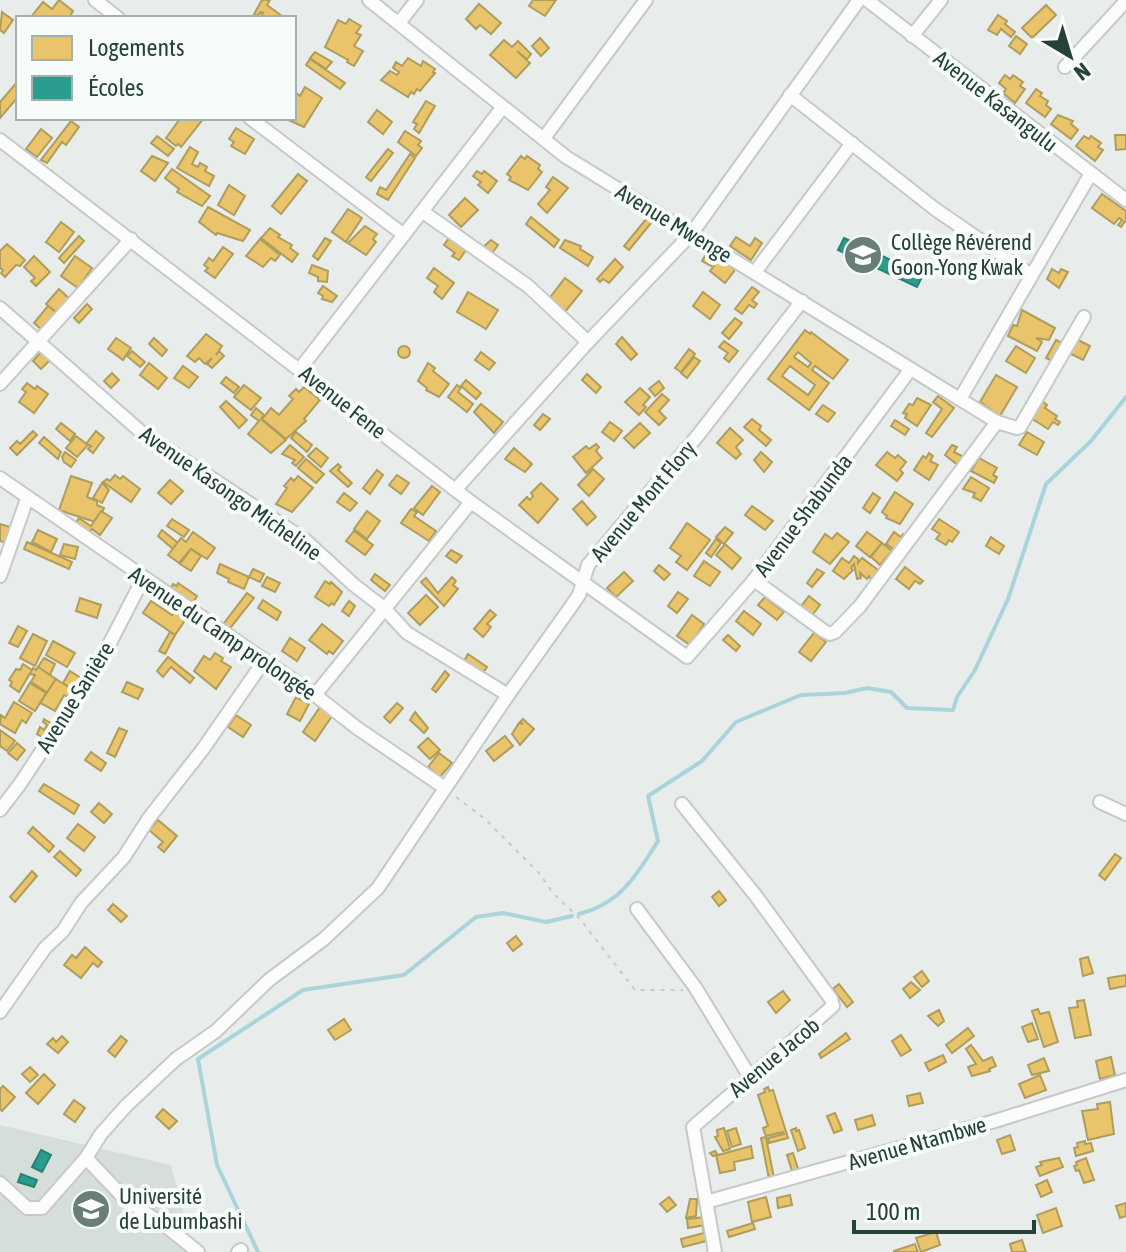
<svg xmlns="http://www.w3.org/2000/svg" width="1126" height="1252" viewBox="0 0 1126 1252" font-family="'Asap Condensed',sans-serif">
<rect width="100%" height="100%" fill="#e8edeb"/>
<path fill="#d6dedb" d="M0 1125 171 1165 194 1252H0Z"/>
<g fill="#e9c46a" stroke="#ae9d5c" stroke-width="2" fill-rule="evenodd">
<path d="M59 0 73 11 69 18 31 17 43 2 52 9Z"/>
<path d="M262 0H270L267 5 282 16 281 18H260L263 13 261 12 257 16 254 14Z"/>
<path d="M533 0H556L545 16 529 6Z"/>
<path d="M479 4 501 23 491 34 480 25 476 29 466 19Z"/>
<path d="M1046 5 1056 15 1032 38 1022 28Z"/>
<path d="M2 12 13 20 4 33 0 30Z"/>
<path d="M998 15 1007 21 1005 24 1015 32 1011 37 1001 29 997 35 988 30Z"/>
<path d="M349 19 361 26 356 33 361 35 354 46 363 51 354 66 347 62 348 60 325 47 338 20 346 24Z"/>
<path d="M1016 36 1027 44 1020 54 1009 46Z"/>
<path d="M540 38 549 48 541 56 532 46Z"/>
<path d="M504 40 512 47 518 41 531 54 527 59 517 51 530 63 516 78 490 55Z"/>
<path d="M315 52 332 62 326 69 310 58Z"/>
<path d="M408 58 421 66 423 61 435 69 433 72 435 73 420 91 417 89 414 94 411 92 408 97 381 80 390 71 397 75 399 72 393 68 396 62 402 66Z"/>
<path d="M310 59 345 83 340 89 306 65Z"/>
<path d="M1005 75 1010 79 1013 75 1023 82 1020 86 1025 89 1015 103 1003 93 1006 89 999 83Z"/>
<path d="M18 81V97L0 118V102Z"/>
<path d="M305 87 322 98 304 127 284 118H294V96L296 93 300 96Z"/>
<path d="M1036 89 1042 93 1040 96 1048 101 1046 105 1051 109 1045 117 1026 103Z"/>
<path d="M426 101 435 106 419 133 414 129 417 124 413 122Z"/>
<path d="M377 110 392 122 383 134 368 122Z"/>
<path d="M1058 115 1073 121 1071 124 1078 130 1071 139 1051 124Z"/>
<path d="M177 118H204L181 147 178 144 176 146 166 138 179 120Z"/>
<path d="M71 121 79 127 66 145 62 142 47 163 41 160Z"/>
<path d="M236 128 254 139 245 154 231 146 234 142 229 139Z"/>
<path d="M41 129 52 138 37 157 26 149Z"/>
<path d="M405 131 421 141 418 145 422 148 416 156 398 142Z"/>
<path d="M1115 135H1126V149L1116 150Z"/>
<path d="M157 136 174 149 168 156 151 143Z"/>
<path d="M1084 136 1089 139 1091 136 1101 143 1098 147 1103 150 1095 161 1076 146Z"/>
<path d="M190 147 198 152 192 164 198 167 200 163 207 167 205 171 214 176 209 186 177 168Z"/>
<path d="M388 149 393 153 371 181 366 177Z"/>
<path d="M410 154 415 158 388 200 377 194 380 187 386 190Z"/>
<path d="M152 156 168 163 155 181 141 171Z"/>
<path d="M521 156 525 159 527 156 540 165 538 169 542 172 528 190 509 180 511 177 507 174Z"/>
<path d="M172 169 210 196 202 206 177 192 179 189 165 178Z"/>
<path d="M477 171 482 174 484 171 497 181 488 193 478 185 481 182 473 176Z"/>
<path d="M298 174 307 181 281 214 272 206Z"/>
<path d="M553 177 568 188 547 213 538 204 550 190 546 187Z"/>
<path d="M229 185 245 196 234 215 218 205Z"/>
<path d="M1102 194 1126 211V220L1121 227 1118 225 1122 220 1119 218 1114 224 1092 208Z"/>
<path d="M465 198 478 210 461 227 449 215Z"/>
<path d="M208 207 250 230 243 241 217 233 216 235 199 222Z"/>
<path d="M348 209 362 218 346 242 332 232Z"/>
<path d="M531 217 559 240 554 247 526 224Z"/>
<path d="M647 218 652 222 629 250 624 246Z"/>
<path d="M61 222 74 232 59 252 46 242Z"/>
<path d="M365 226 377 234 373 239 376 242 366 255 348 243Z"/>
<path d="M270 228 280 235 278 237 292 245 290 248 298 254 292 262 261 238Z"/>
<path d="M79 236 84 241 64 263 59 258Z"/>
<path d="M736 237 750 246 755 238 762 243 751 260 730 246Z"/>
<path d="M325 238 331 241 318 260 313 256Z"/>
<path d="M449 238 466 250 459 260 452 256 455 253 444 245Z"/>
<path d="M260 239 280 255 275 261 271 258 263 267 246 256Z"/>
<path d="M491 240 498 245 490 256 481 249Z"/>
<path d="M565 240 581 246 580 249 593 257 588 266 560 248Z"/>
<path d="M7 244 25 260 20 266 16 265 5 277 1 273 3 270 0 268V251Z"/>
<path d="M223 247 233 254 215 278 205 271 208 268 204 265 209 258 213 261Z"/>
<path d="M708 250 717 256 711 266 702 261Z"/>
<path d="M34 256 50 272 36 286 31 281 35 278 24 267Z"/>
<path d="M75 256 92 268 78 288 61 276Z"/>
<path d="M720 258 735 270 725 283 710 271Z"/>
<path d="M615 259 623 267 609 283 603 279 600 282 597 279Z"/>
<path d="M312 265 328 271 327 282 318 281V277L309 273Z"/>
<path d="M434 268 454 283 442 299 434 292 438 286 427 278Z"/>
<path d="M1052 269 1059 273 1061 269 1068 272 1059 288 1047 279Z"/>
<path d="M565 278 582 291 564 313 548 300Z"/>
<path d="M323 286 337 296 332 302 322 299 323 296 318 293Z"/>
<path d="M752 287 759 292 752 300 757 304 754 308 749 305 742 314 735 309Z"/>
<path d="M59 289 72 301 59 315 46 304Z"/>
<path d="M468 292 498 310 486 329 457 312Z"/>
<path d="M703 292 720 305 710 319 693 306Z"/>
<path d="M87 304 92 309 79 323 74 318Z"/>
<path d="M48 306 57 313 42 330 34 323Z"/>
<path d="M1022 310 1055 328 1049 340 1036 338 1042 342 1037 351 1008 336 1013 325 1017 326Z"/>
<path d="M735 318 742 323 729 339 722 333Z"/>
<path d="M805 330 810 334 811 332 848 360 833 379 815 366 812 370 829 383 809 410 768 379ZM798 352 811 363 808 367 794 357ZM790 366 815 385 808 395 782 376Z"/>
<path d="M206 334 222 346 216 355 219 351 224 356 212 368 207 364 212 358 205 364 199 358 195 362 187 356Z"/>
<path d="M622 337 637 354 631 360 616 344Z"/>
<path d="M116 338 131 348 123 360 108 349Z"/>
<path d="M154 338 167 350 162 356 149 344Z"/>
<path d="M1076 339 1090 346 1083 360 1069 353Z"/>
<path d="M1056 340 1064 344 1054 362 1046 358Z"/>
<path d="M724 341 738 351 729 362 724 358 728 353 719 347Z"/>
<circle cx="404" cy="352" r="6"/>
<path d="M1016 346 1035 358 1026 373 1006 361Z"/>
<path d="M689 349 695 354 681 372 675 368Z"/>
<path d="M132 351 145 362 140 367 127 356Z"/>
<path d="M41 352 50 360 41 369 33 361Z"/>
<path d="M481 352 495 363 489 370 475 360Z"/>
<path d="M694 357 700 361 687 378 681 373Z"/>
<path d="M149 363 167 378 158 389 140 375Z"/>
<path d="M428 363 435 368 433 371 449 384 439 397 426 390 427 388 418 381Z"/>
<path d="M183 366 198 377 189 388 174 378Z"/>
<path d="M112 373 119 380 111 388 104 381Z"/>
<path d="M587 374 601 387 596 393 582 380Z"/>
<path d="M996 375 1017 387 1000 416 980 402Z"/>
<path d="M226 377 239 387 234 393 221 383Z"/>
<path d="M466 380 481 393 476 399 461 386Z"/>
<path d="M659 381 664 388 655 396 649 389Z"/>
<path d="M27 383 35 389 37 386 48 394 34 413 19 402 26 392 22 389Z"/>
<path d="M244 385 261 398 251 410 234 397Z"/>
<path d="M457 385 461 388 458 392 473 404 467 412 448 397Z"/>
<path d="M304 387 320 400 304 419 306 421 286 439 262 419 271 408 279 415 293 399 289 396 296 389 299 392Z"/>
<path d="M640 388 650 397 643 405 646 407 639 415 625 402Z"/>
<path d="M662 394 669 400 659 411 666 418 659 425 645 412Z"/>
<path d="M938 396 954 408 932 437 926 433 942 409 933 402Z"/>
<path d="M917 398 931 405 917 426 905 418 907 414 903 413 909 404 913 405Z"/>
<path d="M226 401 247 420 239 428 220 407Z"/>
<path d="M1042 401 1047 405 1045 408 1057 416 1055 419 1060 422 1058 425 1053 422 1048 429 1031 418Z"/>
<path d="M481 404 503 422 494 433 474 412Z"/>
<path d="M823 405 835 413 828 422 816 414Z"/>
<path d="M256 408 264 415 261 419 286 440 271 453 248 434 259 421 251 415Z"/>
<path d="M543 414 550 419 540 430 534 425Z"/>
<path d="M752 419 761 426 759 430 771 440 766 446 744 427Z"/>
<path d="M895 420 909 429 905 435 891 426Z"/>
<path d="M610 422 622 431 614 441 602 432Z"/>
<path d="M61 423 75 434 70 441 56 429Z"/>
<path d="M640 423 650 433 634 448 624 438Z"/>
<path d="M730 428 743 440 736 447 741 454 736 459 717 443Z"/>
<path d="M33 431 37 435 17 455 10 448 17 441 20 444Z"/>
<path d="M96 431 104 438 93 453 88 449 91 446 86 444Z"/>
<path d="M296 432 312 445 307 452 291 438Z"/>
<path d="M1027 432 1044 442 1037 455 1019 445Z"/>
<path d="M76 436 88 445 77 457 66 448Z"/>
<path d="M44 437 61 452 58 459 39 443Z"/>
<path d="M596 444 599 447 596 451 602 458 586 473 573 457 586 446 589 449Z"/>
<path d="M290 445 304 457 296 466 292 463 295 460 282 454Z"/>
<path d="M952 445 957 447 954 452 964 457 959 466 945 455Z"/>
<path d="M316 448 328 458 321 467 308 456Z"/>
<path d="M514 448 532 464 525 472 505 459Z"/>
<path d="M65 452 76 460 71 467 64 462 62 457Z"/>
<path d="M761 452 772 462 764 472 754 460Z"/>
<path d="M887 452 895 458 898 455 906 462 900 470 903 473 897 481 876 465Z"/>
<path d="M929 453 933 456 930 461 938 465 929 480 914 470 923 456 926 458Z"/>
<path d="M979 458 997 468 993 475 997 477 994 483 971 471Z"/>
<path d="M306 459 324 474 316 483 298 468Z"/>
<path d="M338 464 341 467 338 470 352 483 348 487 330 471Z"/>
<path d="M593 469 604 479 589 496 578 485Z"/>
<path d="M377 470 383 475 370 494 363 488Z"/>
<path d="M115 475 120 479 123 476 140 489 131 502 103 482 107 479 110 481Z"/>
<path d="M397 475 409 483 401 494 389 485Z"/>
<path d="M71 476 92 483 87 497 97 501V505L104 508 98 523 59 510Z"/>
<path d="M298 476 313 488 292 512 276 504 287 488 284 486 291 478 294 481Z"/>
<path d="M971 477 989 488 981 501 973 497 975 493 963 489Z"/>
<path d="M170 480 183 491 171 504 158 493Z"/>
<path d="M102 483 109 490 102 503 93 498Z"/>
<path d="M541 483 558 499 538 523 519 505 527 497 530 500 533 496 531 493Z"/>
<path d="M432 486 440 492 423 515 414 508Z"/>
<path d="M895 492 913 504 900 524 886 518 887 516 882 512Z"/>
<path d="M344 493 357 503 350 511 337 502Z"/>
<path d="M873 493 880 498 870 513 863 508Z"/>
<path d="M582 501 596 517 587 525 573 509Z"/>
<path d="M752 506 773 521 765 530 745 515Z"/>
<path d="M411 509 417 512 414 516 436 531 429 541 401 523Z"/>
<path d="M101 511 112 518 100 535 92 529 88 535 74 525 79 518 91 526Z"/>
<path d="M367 511 380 521 367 539 354 529Z"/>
<path d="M172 519 189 530 184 537 167 526Z"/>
<path d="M939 519 959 532 952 542 949 540 946 545 936 539 940 534 932 529Z"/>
<path d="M687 523 710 540 687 570 676 562 681 556 670 548Z"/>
<path d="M0 524 13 528 8 543 0 541Z"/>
<path d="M725 527 733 533 724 544 716 537Z"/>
<path d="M38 530 57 539 51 552 32 542Z"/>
<path d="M162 530 178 543 173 549 158 536Z"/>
<path d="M354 531 373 545 365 555 346 541Z"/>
<path d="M193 532 215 548 207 559 191 549 179 563 168 555 181 538 186 542Z"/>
<path d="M867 532 882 543 870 557 856 546Z"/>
<path d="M894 532 901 537 903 534 908 537 898 552 886 544Z"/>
<path d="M837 533 849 542 830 564 813 552 825 534 832 539Z"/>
<path d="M991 537 1004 546 999 554 986 546Z"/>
<path d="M716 539 721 543 711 557 706 553Z"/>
<path d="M27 542 72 562 69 569 24 549Z"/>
<path d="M882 543 892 551 880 565 871 557Z"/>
<path d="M64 544 78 547 75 559 60 555Z"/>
<path d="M725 544 741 558 732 569 716 555Z"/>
<path d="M191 549 201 556 191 571 180 564Z"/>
<path d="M451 550 462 556 456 563 446 556Z"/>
<path d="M854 556 858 559V563L862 558 878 570 875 574 879 577 874 584 869 576 867 579 860 573 861 578 857 579 854 564 851 568 853 570 844 579 833 571 842 558 849 563Z"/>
<path d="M704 561 720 572 710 586 694 576Z"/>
<path d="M220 564 249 577 244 589 228 582 229 579 217 573Z"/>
<path d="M659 565 670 574 664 580 654 571Z"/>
<path d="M905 567 923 581 920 584 915 581 909 589 896 579Z"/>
<path d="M253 569 264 574 260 582 249 577Z"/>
<path d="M817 569 824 573 812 587 807 583Z"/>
<path d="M624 572 633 581 616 597 607 588Z"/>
<path d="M375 574 390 585 385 591 371 580Z"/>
<path d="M267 577 280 583 275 592 262 586Z"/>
<path d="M452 577 456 581 453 585 458 589 444 606 421 582 426 578 438 593Z"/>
<path d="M325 581 330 584 331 582 342 592 334 605 332 603 329 606 315 597Z"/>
<path d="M178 583 197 596 192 604 170 589 173 584 177 586Z"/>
<path d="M678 592 688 599 677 613 668 606Z"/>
<path d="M247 593 254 598 227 632 221 627Z"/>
<path d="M426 595 438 607 420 625 408 613Z"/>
<path d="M809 596 820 605 810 618 799 609Z"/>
<path d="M765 597 784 612 777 620 758 605Z"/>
<path d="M80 598 101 605 97 618 76 611Z"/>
<path d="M263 600 281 612 277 620 258 608Z"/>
<path d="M151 601 172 615 177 609 188 616 175 635 143 613Z"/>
<path d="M349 601 355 606 349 616 342 611Z"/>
<path d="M490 610 496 615 487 624 491 627 483 637 474 629Z"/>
<path d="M744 611 761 624 753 635 736 621Z"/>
<path d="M692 615 704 624 690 645 677 636Z"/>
<path d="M322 624 343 641 333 654 329 651 327 654 309 640Z"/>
<path d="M18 626 27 631 18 647 9 643Z"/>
<path d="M170 632 175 635 165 654 159 651Z"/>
<path d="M814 633 826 642 811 661 799 652Z"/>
<path d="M33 634 47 641 35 666 20 658Z"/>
<path d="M728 635 740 646 736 651 723 640Z"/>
<path d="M290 638 305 648 297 661 282 651Z"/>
<path d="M53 641 75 653 67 667 46 655Z"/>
<path d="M215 653 223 658 221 661 231 667 216 689 194 671 204 656 210 660Z"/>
<path d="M468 654 487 667 482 674 464 661Z"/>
<path d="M168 657 194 678 190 683 171 667 163 677 157 671Z"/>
<path d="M44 658 55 664 50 675 38 667Z"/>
<path d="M23 664 32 670 19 692 10 686 12 682 9 680 16 669 20 670Z"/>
<path d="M38 667 56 679 48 693 31 682 35 675 30 674 33 668 36 670Z"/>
<path d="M70 671 84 680 76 692 63 683Z"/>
<path d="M445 671 449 675 436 692 432 689Z"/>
<path d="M56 679 76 692 71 699 64 695 55 711 40 703Z"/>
<path d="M127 682 143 689 138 699 122 692Z"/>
<path d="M30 683 46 693 35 711 19 701Z"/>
<path d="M296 697 309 704 300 721 287 714Z"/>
<path d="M14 702 32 713 26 723 22 720 15 733 0 724 1 715 5 718Z"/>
<path d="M397 703 403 708 390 723 384 717Z"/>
<path d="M320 707 332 716 315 741 303 732Z"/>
<path d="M415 712 428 728 424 733 410 720Z"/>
<path d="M236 715 251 725 243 737 228 727Z"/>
<path d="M44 719 55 726 47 740 37 734 40 727 44 730 47 725 43 722Z"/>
<path d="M523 719 534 729 520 745 512 734 519 723 523 724 520 722Z"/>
<path d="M119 728 127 731 115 757 107 753Z"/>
<path d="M0 730 15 741 7 751 0 746Z"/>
<path d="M505 736 513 746 494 761 486 751Z"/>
<path d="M428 738 440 750 430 759 418 747Z"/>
<path d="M17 743 25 750 17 760 8 753Z"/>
<path d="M91 752 106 763 101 771 85 760Z"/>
<path d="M439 753 452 763 440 777 428 767Z"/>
<path d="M44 784 79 805 74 814 39 791Z"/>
<path d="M99 803 112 814 104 823 91 812Z"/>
<path d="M158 820 177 836 164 852 158 847 163 842 149 830Z"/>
<path d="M78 824 95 837 84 851 67 838Z"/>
<path d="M33 827 54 846 49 852 28 833Z"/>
<path d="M60 851 81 870 76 876 54 857Z"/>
<path d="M1115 854 1121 858 1105 880 1099 875Z"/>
<path d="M32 871 37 876 15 902 10 897Z"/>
<path d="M719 891 726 900 719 906 712 897Z"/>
<path d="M113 904 127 916 121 922 108 910Z"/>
<path d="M516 936 522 944 513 951 507 943Z"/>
<path d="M85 947 102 962 98 967 93 963 81 978 64 965 72 955 76 958Z"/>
<path d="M1088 957 1093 973 1083 976 1080 959Z"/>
<path d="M922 971 929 981 922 987 914 977Z"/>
<path d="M1126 975V986L1110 989 1108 978Z"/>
<path d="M911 982 920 990 910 998 903 989Z"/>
<path d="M839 984 853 1002 847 1007 833 989Z"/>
<path d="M783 991 790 1000 776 1013 768 1002Z"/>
<path d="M1084 1000 1091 1035 1075 1038 1069 1008 1078 1007 1077 1001Z"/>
<path d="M1038 1009 1040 1014 1049 1012 1058 1042 1044 1047 1032 1011Z"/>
<path d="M939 1010 944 1021 938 1026 928 1016Z"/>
<path d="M344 1019 351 1030 335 1040 328 1030Z"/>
<path d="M1032 1023 1038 1039 1028 1042 1022 1027Z"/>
<path d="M968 1028 974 1036 952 1053 946 1045Z"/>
<path d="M846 1033 850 1039 821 1058 819 1054Z"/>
<path d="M901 1035 911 1050 901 1056 892 1041Z"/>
<path d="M62 1036 68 1042 58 1053 47 1044 53 1038 56 1042Z"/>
<path d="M121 1036 127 1041 115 1057 108 1051Z"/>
<path d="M971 1045 983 1061 992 1057 996 1066 989 1069 990 1071 972 1076 968 1067 976 1064 966 1049Z"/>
<path d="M943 1055 946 1062 929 1071 925 1063Z"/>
<path d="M1111 1057 1115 1075 1100 1079 1096 1061Z"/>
<path d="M1044 1058 1049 1071 1032 1075 1028 1065Z"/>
<path d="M30 1067 38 1075 30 1082 22 1074Z"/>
<path d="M44 1074 55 1085 38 1104 26 1093Z"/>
<path d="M1040 1075 1046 1090 1025 1098 1019 1084Z"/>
<path d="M3 1086 15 1097 2 1111 0 1109V1089Z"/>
<path d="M768 1087 769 1091 773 1090 788 1138 769 1143 768 1138 784 1134 783 1132 766 1136 763 1128 768 1126 758 1095 765 1092 764 1089Z"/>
<path d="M920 1093 923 1103 909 1106 907 1096Z"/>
<path d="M74 1100 85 1108 75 1122 64 1114Z"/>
<path d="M1110 1102 1114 1134 1088 1140 1082 1111 1098 1109 1097 1104Z"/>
<path d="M163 1109 177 1121 169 1129 156 1117Z"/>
<path d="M835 1113 842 1130 834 1133 827 1116Z"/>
<path d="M872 1115 875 1125 858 1130 855 1120Z"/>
<path d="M724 1128 730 1149 723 1151 715 1137 718 1136 717 1130Z"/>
<path d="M736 1128 741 1144 732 1147 727 1131Z"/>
<path d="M796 1128V1131L799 1130 805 1148 798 1151 791 1130Z"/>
<path d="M1010 1135 1015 1150 1002 1154 997 1140Z"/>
<path d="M766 1137 774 1178 769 1179 761 1138Z"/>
<path d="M1085 1141V1144L1091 1143 1093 1151 1076 1156 1074 1148 1078 1147 1077 1143Z"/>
<path d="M751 1146 753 1158 734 1162 735 1170 720 1173 716 1155 713 1156 710 1153 715 1151 718 1155Z"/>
<path d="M793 1153 799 1172 793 1174 787 1155Z"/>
<path d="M1059 1158 1063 1167 1040 1176 1036 1167 1042 1165 1040 1162Z"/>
<path d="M1086 1158 1094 1180 1084 1183 1079 1170 1076 1171 1074 1166 1077 1165 1076 1162Z"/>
<path d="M1047 1180 1052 1192 1041 1197 1036 1185Z"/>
<path d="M790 1195 792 1205 778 1208 777 1198Z"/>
<path d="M669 1197 676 1205 667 1212 660 1204Z"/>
<path d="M766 1197 771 1217 752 1222 748 1202Z"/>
<path d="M690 1199H697L696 1216 686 1218Z"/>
<path d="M1126 1203V1216L1120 1218 1116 1206Z"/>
<path d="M1056 1208 1062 1226 1043 1233 1037 1215Z"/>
<path d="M705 1217 706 1225 688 1228 687 1219Z"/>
<path d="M753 1223 755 1229 729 1237 727 1231Z"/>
<path d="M707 1227 710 1240 683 1247 681 1239 704 1233 703 1228Z"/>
<path d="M936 1232 940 1245 921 1252 916 1238Z"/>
<path d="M1022 1240 1026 1252H1012L1010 1244Z"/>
<path d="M915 1244 918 1252H894V1251Z"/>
</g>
<g fill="#2a9d8f" stroke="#288276" stroke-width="2">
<path d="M844 238 923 275 917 287 838 250Z"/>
<path d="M41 1150 51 1155 42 1172 32 1167Z"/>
<path d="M21 1174 37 1180 34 1187 18 1182Z"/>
</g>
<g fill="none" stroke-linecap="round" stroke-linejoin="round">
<g stroke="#a9d4db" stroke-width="4">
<path d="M579 914C620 904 637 875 658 841L648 796 702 761 736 722 801 695 845 693 867 688 891 692 907 708 953 710 957 697 975 670 1008 599 1046 484 1091 441 1126 397"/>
<path d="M258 1252 217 1165 198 1059 303 990 404 975 476 917 503 913 546 922 572 916"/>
</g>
<g stroke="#c5cac8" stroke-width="16">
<g id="minor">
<path d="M95 0 118 18"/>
<path d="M369 0 566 157 997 422 1017 428 1020 427 1084 317"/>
<path d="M867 0 1126 200"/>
<path d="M399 23 417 0"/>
<path d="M912 36 941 0"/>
<path d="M1065 67 1126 1"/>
<path d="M790 95 935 209 1031 275"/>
<path d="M250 118 404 235"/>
<path d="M544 138 646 0"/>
<path d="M0 140 471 502 687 657 754 580 910 370"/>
<path d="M423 212 528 286 588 342"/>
<path d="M755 272 852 143"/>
<path d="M0 308 140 431 305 540 354 585 384 608 407 633 508 695"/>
<path d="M300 369 502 108"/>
<path d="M0 384 131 239"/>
<path d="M960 399 1090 175"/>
<path d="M0 478 315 695 357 728 445 788"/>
<path d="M456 489 588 342 692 233 859 0"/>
<path d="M0 576 27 499"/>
<path d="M754 580 824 631 830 634 835 632 860 606 997 422"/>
<path d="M315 695 471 502"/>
<path d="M1100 802 1126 814"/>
<path d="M682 804 756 896 831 999 833 1006 693 1127 715 1252"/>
<path d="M0 810 20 784 99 664 143 579"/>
<path d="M637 909 695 987 750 1077"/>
<path d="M0 1012 45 948 63 931 81 903 124 857 149 818 203 749 264 661"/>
<path d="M86 1158 127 1201 167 1227 198 1252"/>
<path d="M0 1183 27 1208H42L86 1158 101 1134 126 1106 176 1059 216 1031 269 980 324 939 378 888 508 695 570 608 579 595 588 565 699 434 802 301"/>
<path d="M706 1202 995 1121 1126 1080"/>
<path d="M238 1252 241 1250"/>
</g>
</g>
<path stroke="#c3ccca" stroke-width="2" stroke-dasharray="4 6" stroke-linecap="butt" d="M456 797 485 819 539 873 553 893 580 919 635 990H683"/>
<use href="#minor" stroke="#fcfcfc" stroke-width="12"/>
</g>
<defs>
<g id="school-disc" transform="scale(2)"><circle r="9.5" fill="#697e78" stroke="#f7fbf9"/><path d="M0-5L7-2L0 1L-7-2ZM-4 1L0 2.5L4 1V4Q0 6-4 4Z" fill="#fff"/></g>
<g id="university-disc" transform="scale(2)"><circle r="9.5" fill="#697e78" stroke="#f7fbf9"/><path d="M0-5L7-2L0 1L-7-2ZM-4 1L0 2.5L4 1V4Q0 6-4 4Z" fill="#fff"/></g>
</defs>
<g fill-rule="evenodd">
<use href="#school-disc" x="863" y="255"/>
<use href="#university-disc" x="91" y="1209"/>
</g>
<g text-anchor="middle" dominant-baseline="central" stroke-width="8" stroke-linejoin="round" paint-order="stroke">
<g font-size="22" fill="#24423a" stroke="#f7fbf9">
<text transform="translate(996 101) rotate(38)">Avenue Kasangulu</text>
<text transform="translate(674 223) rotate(31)">Avenue Mwenge</text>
<text transform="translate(343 402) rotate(38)">Avenue Fene</text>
<text transform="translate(231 493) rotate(35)">Avenue Kasongo Micheline</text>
<text transform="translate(643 501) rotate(-50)">Avenue Mont Flory</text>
<text transform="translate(803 515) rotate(-53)">Avenue Shabunda</text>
<text transform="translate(223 633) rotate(34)">Avenue du Camp prolongée</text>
<text transform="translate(75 697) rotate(-58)">Avenue Sanière</text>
<text transform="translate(774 1057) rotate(-40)">Avenue Jacob</text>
<text transform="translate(917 1143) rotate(-16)">Avenue Ntambwe</text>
</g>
<g font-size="22" fill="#24423a" stroke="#f7fbf9" text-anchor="start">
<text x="891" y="242">Collège Révérend<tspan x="891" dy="25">Goon-Yong Kwak</tspan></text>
<text x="119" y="1196">Université<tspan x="119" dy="25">de Lubumbashi</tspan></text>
</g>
</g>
<rect x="16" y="16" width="280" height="104" fill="#f7fbf9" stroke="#a3b1ad" stroke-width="2"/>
<rect x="32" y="36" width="40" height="24" fill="#e9c46a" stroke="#a3b1ad" stroke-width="2"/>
<text x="88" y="56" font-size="24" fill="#24423a">Logements</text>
<rect x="32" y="76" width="40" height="24" fill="#2a9d8f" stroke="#a3b1ad" stroke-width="2"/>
<text x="88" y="96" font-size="24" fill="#24423a">Écoles</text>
<g transform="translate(1070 56) rotate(142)" stroke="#f7fbf9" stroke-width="6" paint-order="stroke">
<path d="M0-6L14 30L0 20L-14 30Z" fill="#24423a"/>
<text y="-12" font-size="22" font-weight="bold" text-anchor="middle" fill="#24423a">N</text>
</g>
<path d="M854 1220v12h180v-12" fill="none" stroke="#24423a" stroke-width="4"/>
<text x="866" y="1220" font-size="24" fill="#24423a" stroke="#f7fbf9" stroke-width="6" paint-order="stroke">100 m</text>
</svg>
